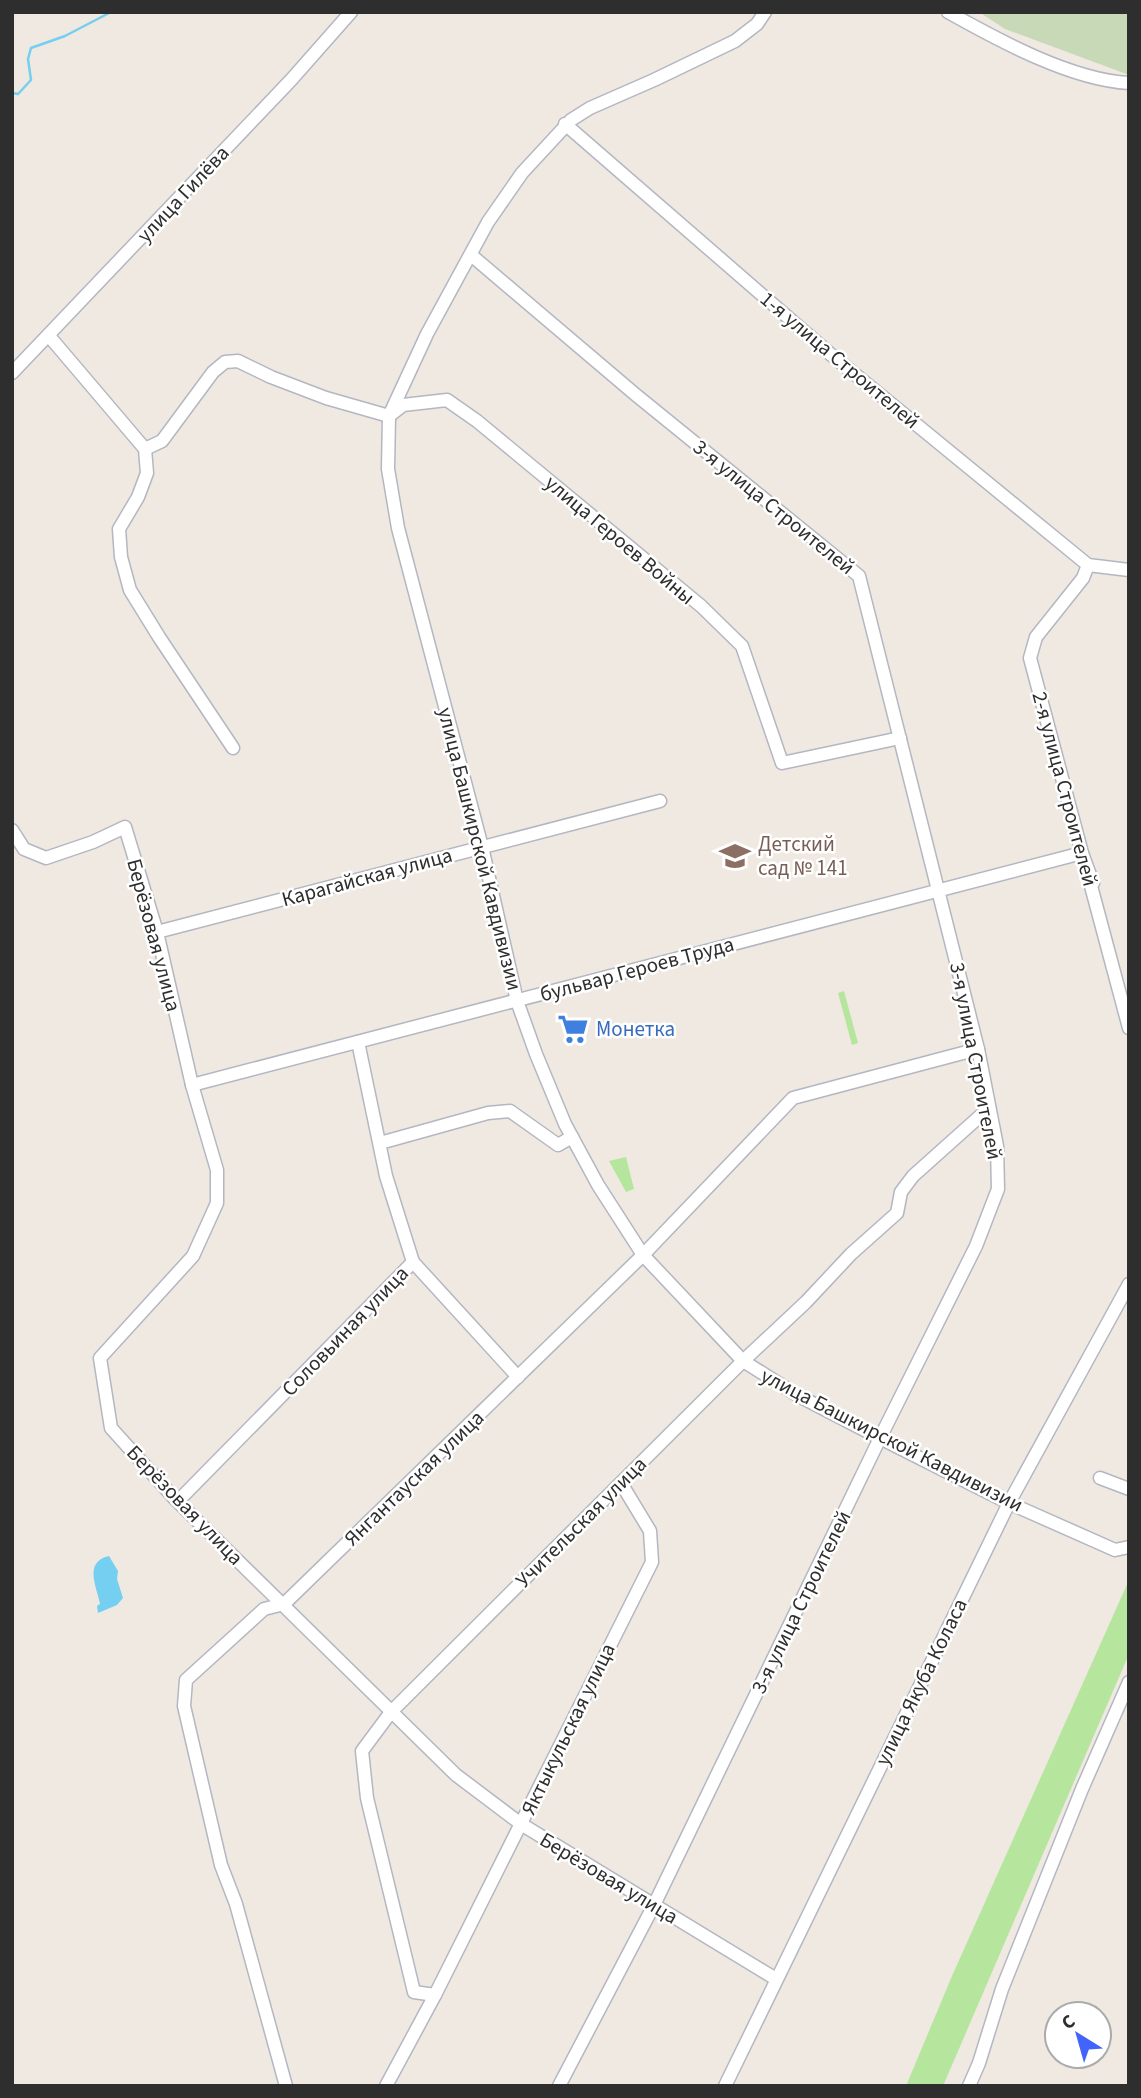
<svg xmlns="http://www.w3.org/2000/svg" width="1141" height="2098" viewBox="0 0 1141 2098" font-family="'Source Sans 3',sans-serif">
<rect width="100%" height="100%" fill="#efe9e1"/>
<g fill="#b6e59e">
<path d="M844 991 858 1043 852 1045 838 993Z"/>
<path d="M626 1157 634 1189 626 1192 609 1161Z"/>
<path d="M1129 1580V1654L943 2086H906L952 1976Z"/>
</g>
<path fill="#c8d9b8" d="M979 12H1129V75L1005 29Z"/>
<path fill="#75cff0" d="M109 1556 118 1571 117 1579 123 1598 117 1605 98 1613 97 1606 100 1604C97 1587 83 1562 109 1556Z"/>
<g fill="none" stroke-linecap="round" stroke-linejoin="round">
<path stroke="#75cff0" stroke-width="2.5" d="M12 93 18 94 31 80 28 59 31 48 65 36 111 12"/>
<g stroke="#b4b7c1" stroke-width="15">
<g id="minor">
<path d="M765 12 757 24 735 41 654 80 590 108 571 120 522 173 488 222 458 277 427 334 389 416 388 469 398 528 482 847 517 1001 536 1054 565 1124 598 1185 643 1255 743 1361 797 1395 880 1438 1009 1503 1115 1550 1129 1547"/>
<path d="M948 12C998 40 1071 80 1129 83"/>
<path d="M565 124 829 353 1088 565 1129 570"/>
<path d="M471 255 636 395 859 576 978 1049 997 1146 998 1189 976 1246 880 1438 654 1905 559 2086"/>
<path d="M49 336 145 449 147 473 138 497 119 529 121 557 130 590 159 637 233 748"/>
<path d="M12 373 291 80 351 12"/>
<path d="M389 416 403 405 447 400 477 421 701 606 742 646 782 763 900 738"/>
<path d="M145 449 162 441 213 372 225 362 238 361 271 377 326 398 389 416"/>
<path d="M1088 565 1083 578 1036 637 1030 658 1082 853 1093 883 1091 886 1129 1028"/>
<path d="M12 830 24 849 46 858 93 842 125 827 157 932 192 1085 217 1170V1203L193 1256 100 1358 111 1428 175 1499 456 1775 521 1824 776 1979"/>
<path d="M157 932 660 801"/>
<path d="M192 1085 1082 853"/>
<path d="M380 1143 488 1113 510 1111 558 1145 572 1137"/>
<path d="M413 1262 518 1377"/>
<path d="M1100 1478 1129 1489"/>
<path d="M178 1501 413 1262 386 1176 358 1042"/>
<path d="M435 1995 414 1992 367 1798 362 1751 391 1712 743 1361 806 1302 851 1254 897 1213 901 1192 913 1176 989 1108"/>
<path d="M286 2086 236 1904 221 1865 184 1706 186 1680 264 1609 284 1604 643 1255 793 1098 978 1049"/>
<path d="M386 2086 435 1995 652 1562 650 1531 621 1483"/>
<path d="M725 2086 1009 1503 1129 1284"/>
<path d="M969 2086 979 2063 1002 1989 1082 1789 1129 1682"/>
</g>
</g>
<use href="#minor" stroke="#fff" stroke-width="12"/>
</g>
<defs>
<g id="school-bare" transform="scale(2.415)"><path d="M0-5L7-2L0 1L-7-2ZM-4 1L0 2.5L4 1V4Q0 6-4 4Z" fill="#8d6e63" stroke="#fff" stroke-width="2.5" paint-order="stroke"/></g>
<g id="supermarket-bare" transform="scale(2.415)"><path d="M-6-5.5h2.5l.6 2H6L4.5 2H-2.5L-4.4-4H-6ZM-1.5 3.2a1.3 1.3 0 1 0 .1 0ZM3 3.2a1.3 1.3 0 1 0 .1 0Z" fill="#3f7fe0" stroke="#fff" stroke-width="2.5" paint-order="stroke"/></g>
</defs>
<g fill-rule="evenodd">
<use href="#school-bare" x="735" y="856"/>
<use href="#supermarket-bare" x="573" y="1029"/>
</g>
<g text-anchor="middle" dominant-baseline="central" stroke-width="5" stroke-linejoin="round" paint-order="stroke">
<g font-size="21" fill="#2e2e2e" stroke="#fff">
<text transform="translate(183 194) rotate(-47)">улица Гилёва</text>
<text transform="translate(840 360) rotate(40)">1-я улица Строителей</text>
<text transform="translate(774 507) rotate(39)">3-я улица Строителей</text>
<text transform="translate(620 540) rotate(40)">улица Героев Войны</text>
<text transform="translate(1065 789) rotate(75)">2-я улица Строителей</text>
<text transform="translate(480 849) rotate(76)">улица Башкирской Кавдивизии</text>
<text transform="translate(367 877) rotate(-15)">Карагайская улица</text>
<text transform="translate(154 935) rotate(75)">Берёзовая улица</text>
<text transform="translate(637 969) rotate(-15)">бульвар Героев Труда</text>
<text transform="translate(976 1061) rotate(79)">3-я улица Строителей</text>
<text transform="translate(345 1331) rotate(-46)">Соловьиная улица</text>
<text transform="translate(892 1440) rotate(27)">улица Башкирской Кавдивизии</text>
<text transform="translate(414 1478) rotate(-44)">Янгантауская улица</text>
<text transform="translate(185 1505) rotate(46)">Берёзовая улица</text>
<text transform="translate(581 1522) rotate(-45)">Учительская улица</text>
<text transform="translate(801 1602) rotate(-64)">3-я улица Строителей</text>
<text transform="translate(921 1682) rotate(-64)">улица Якуба Коласа</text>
<text transform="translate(568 1729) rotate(-64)">Яктыкульская улица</text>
<text transform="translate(609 1878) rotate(31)">Берёзовая улица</text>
</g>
<g font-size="21" fill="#785e54" stroke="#fff" text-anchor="start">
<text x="758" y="844">Детский<tspan x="758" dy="24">сад № 141</tspan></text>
</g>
<g font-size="21" fill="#366cbe" stroke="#fff" text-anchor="start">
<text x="596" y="1029">Монетка</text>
</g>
</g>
<rect width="1141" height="2098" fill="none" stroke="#2e2e2e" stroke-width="28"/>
<g transform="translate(1078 2035) rotate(323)"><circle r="33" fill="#ffffff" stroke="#ababab" stroke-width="2"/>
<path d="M0-5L12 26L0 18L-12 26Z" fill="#4264fb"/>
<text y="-10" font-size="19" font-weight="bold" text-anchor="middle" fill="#2e2e2e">С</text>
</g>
</svg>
